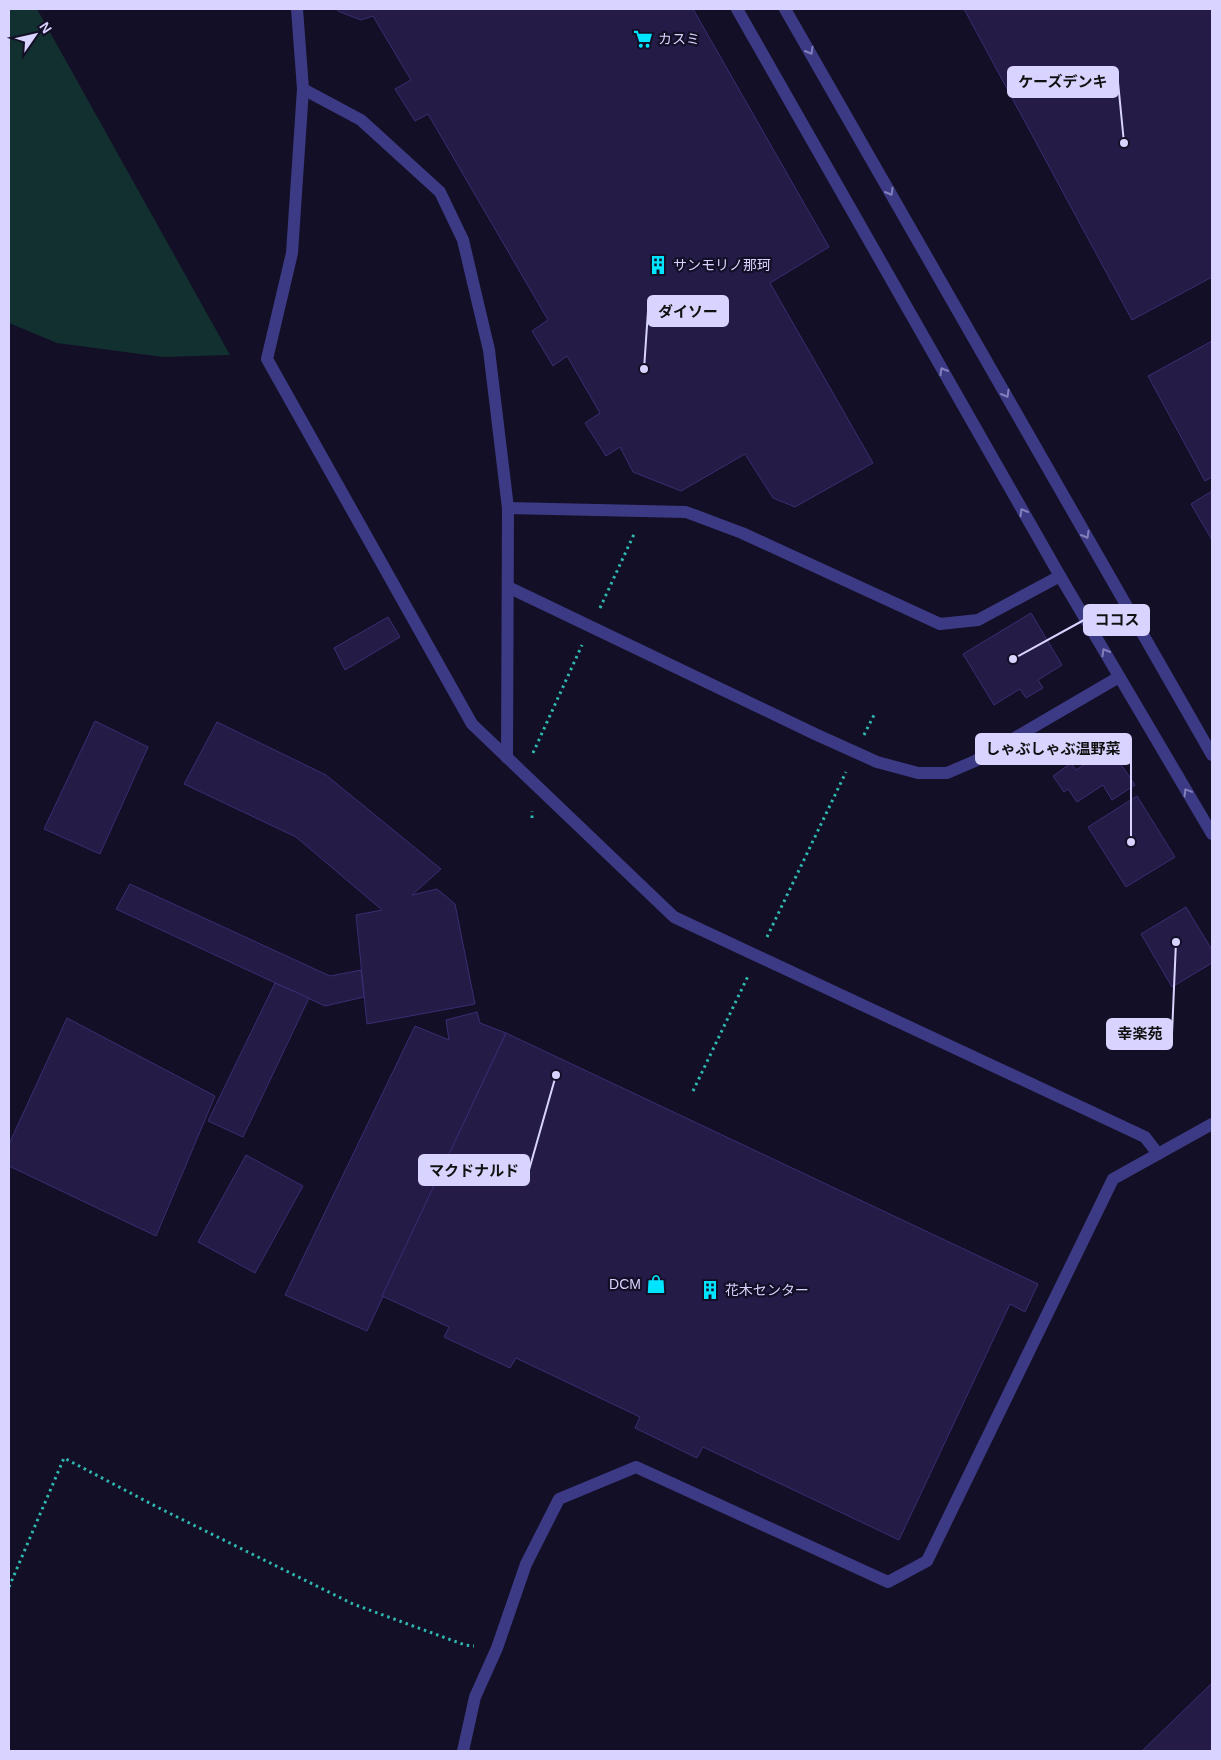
<svg xmlns="http://www.w3.org/2000/svg" width="1221" height="1760" viewBox="0 0 1221 1760" font-family="Arial,'Noto Sans JP',sans-serif">
<rect width="100%" height="100%" fill="#130f26"/>
<path fill="#12302f" d="M9 9H37L230 355 163 357 57 343 9 323Z"/>
<g fill="#241b47" stroke="#3b2d73">
<path d="M336 9H693L829 247 770 283 873 463 795 507 773 498 745 454 681 491 633 472 620 447 606 456 585 423 600 413 567 356 553 366 532 331 548 320 428 114 415 121 395 89 411 80 373 16 361 20 340 12Z"/>
<path d="M964 9H1212V277L1132 320Z"/>
<path d="M1212 341V477L1205 481 1148 376Z"/>
<path d="M1212 491V540L1191 504Z"/>
<path d="M1031 613 1062 665 1038 680 1043 688 1026 698 1020 689 994 705 963 654Z"/>
<path d="M388 617 400 637 345 670 334 648Z"/>
<path d="M95 721 148 747 100 854 44 829Z"/>
<path d="M217 722 326 775 441 869 412 895 437 889 455 904 475 1004 367 1024 356 915 382 910 296 837 184 784Z"/>
<path d="M1110 748 1135 785 1112 800 1103 785 1077 802 1068 789 1064 792 1053 776 1071 763 1076 770Z"/>
<path d="M1137 796 1175 857 1126 887 1088 827Z"/>
<path d="M130 884 330 976 361 970 364 997 325 1006 116 909Z"/>
<path d="M1186 907 1212 950V963L1172 987 1141 934Z"/>
<path d="M275 983 309 998 243 1137 208 1121Z"/>
<path d="M477 1012 480 1023 506 1033 367 1331 285 1295 415 1026 449 1040 446 1020Z"/>
<path d="M67 1018 215 1096 156 1236 9 1166V1144Z"/>
<path d="M506 1033 1038 1284 1025 1312 1010 1304 899 1540 703 1447 697 1458 635 1428 640 1417 516 1358 510 1368 444 1337 449 1327 382 1296Z"/>
<path d="M246 1155 303 1186 255 1273 198 1242Z"/>
<path d="M1212 1683V1751H1142Z"/>
</g>
<g fill="none" stroke-linecap="round" stroke-linejoin="round">
<g stroke="#2fb8b0" stroke-width="3" stroke-dasharray="2.5 4" stroke-linecap="butt">
<path d="M600 608 635 532"/>
<path d="M864 735 874 715"/>
<path d="M533 753 582 645"/>
<path d="M532 818V811"/>
<path d="M767 937 846 772"/>
<path d="M693 1091 749 974"/>
<path d="M9 1587 64 1458 159 1508 353 1604 465 1645 474 1646"/>
</g>
<g stroke="#3d3a85" stroke-width="12">
<path d="M297 9 303 89 361 120 440 192 463 240 489 350 508 508"/>
<path d="M303 89 292 253 267 359 472 724 674 917 1145 1137 1158 1154"/>
<path d="M508 587 815 734 877 762 918 773H947L975 761 1119 677"/>
<path d="M507 758 508 508 686 512 742 533 940 624 978 620 1060 576"/>
</g>
<path stroke="#3d3a85" stroke-width="12" d="M463 1751 475 1697 497 1648 526 1564 559 1499 636 1467 888 1582 927 1561 1113 1179 1212 1124"/>
<g stroke="#3d3a85" stroke-width="12">
<path d="M737 9 1060 576 1212 834"/>
<path d="M785 9 1212 755"/>
</g>
</g>
<defs><path id="oneway-chevron" d="M-2-3.5L2.5 0L-2 3.5" fill="none" stroke-width="1.6" stroke-linecap="round" stroke-linejoin="round" transform="scale(1.25)"/></defs>
<g stroke="#837fbc">
<use href="#oneway-chevron" transform="translate(810 51) rotate(60)"/>
<use href="#oneway-chevron" transform="translate(890 192) rotate(60)"/>
<use href="#oneway-chevron" transform="translate(943 371) rotate(-120)"/>
<use href="#oneway-chevron" transform="translate(1006 394) rotate(60)"/>
<use href="#oneway-chevron" transform="translate(1023 512) rotate(-120)"/>
<use href="#oneway-chevron" transform="translate(1086 535) rotate(60)"/>
<use href="#oneway-chevron" transform="translate(1105 652) rotate(-120)"/>
<use href="#oneway-chevron" transform="translate(1187 792) rotate(-121)"/>
</g>
<defs>
<g id="supermarket-bare" transform="scale(1.5)"><path d="M-6-5.5h2.5l.6 2H6L4.5 2H-2.5L-4.4-4H-6ZM-1.5 3.2a1.3 1.3 0 1 0 .1 0ZM3 3.2a1.3 1.3 0 1 0 .1 0Z" fill="#00e5ff" stroke="#130f26" stroke-width="2.5" paint-order="stroke"/></g>
<g id="building-bare" transform="scale(1.5)"><path d="M-4-6H4V6H1V3H-1V6H-4ZM-2.5-4.3h1.7v1.8h-1.7ZM.8-4.3h1.7v1.8H.8ZM-2.5-1h1.7V.8h-1.7ZM.8-1h1.7V.8H.8Z" fill="#00e5ff" stroke="#130f26" stroke-width="2.5" paint-order="stroke"/></g>
<g id="shop-bare" transform="scale(1.5)"><path d="M-5-2.5h2.3a2.7 3.5 0 0 1 5.4 0H5L5.5 6h-11ZM-1.5-2.5h3a1.5 2.3 0 0 0-3 0Z" fill="#00e5ff" stroke="#130f26" stroke-width="2.5" paint-order="stroke"/></g>
</defs>
<g fill-rule="evenodd">
<use href="#supermarket-bare" x="643" y="39"/>
<use href="#building-bare" x="658" y="265"/>
<use href="#shop-bare" x="656" y="1284"/>
<use href="#building-bare" x="710" y="1290"/>
</g>
<g text-anchor="middle" dominant-baseline="central" stroke-width="4.5" stroke-linejoin="round" paint-order="stroke">
<g font-size="14" fill="#d9d4ff" stroke="#130f26" text-anchor="start">
<text x="658" y="39">カスミ</text>
<text x="673" y="265">サンモリノ那珂</text>
<text x="641" y="1284" text-anchor="end">DCM</text>
<text x="725" y="1290">花木センター</text>
</g>
</g>
<path fill="none" stroke="#d9d4ff" stroke-width="2" d="M1124 143L1118 82M644 369L648 311M1013 659L1084 620M1131 842L1131 749M1176 942L1172 1034M556 1075L529 1170"/>
<g fill="#d9d4ff" stroke="#130f26" stroke-width="2">
<circle cx="1124" cy="143" r="5"/>
<circle cx="644" cy="369" r="5"/>
<circle cx="1013" cy="659" r="5"/>
<circle cx="1131" cy="842" r="5"/>
<circle cx="1176" cy="942" r="5"/>
<circle cx="556" cy="1075" r="5"/>
</g>
<g fill="#d9d4ff" stroke="#d9d4ff" stroke-width="2">
<rect x="1008" y="67" width="110" height="30" rx="5"/>
<rect x="648" y="296" width="80" height="30" rx="5"/>
<rect x="1084" y="605" width="65" height="30" rx="5"/>
<rect x="976" y="734" width="155" height="30" rx="5"/>
<rect x="1107" y="1019" width="65" height="30" rx="5"/>
<rect x="419" y="1155" width="110" height="30" rx="5"/>
</g>
<g font-size="15" text-anchor="middle" font-weight="bold" fill="#111">
<text x="1063" y="87">ケーズデンキ</text>
<text x="688" y="317">ダイソー</text>
<text x="1117" y="625">ココス</text>
<text x="1053" y="754">しゃぶしゃぶ温野菜</text>
<text x="1140" y="1039">幸楽苑</text>
<text x="474" y="1176">マクドナルド</text>
</g>
<rect width="1221" height="1760" fill="none" stroke="#d9d4ff" stroke-width="20"/>
<g transform="translate(35 35) rotate(56)" stroke="#130f26" stroke-width="4" paint-order="stroke">
<path d="M0-4L9 19L0 12L-9 19Z" fill="#d9d4ff"/>
<text y="-8" font-size="14" font-weight="bold" text-anchor="middle" fill="#d9d4ff">N</text>
</g>
</svg>
